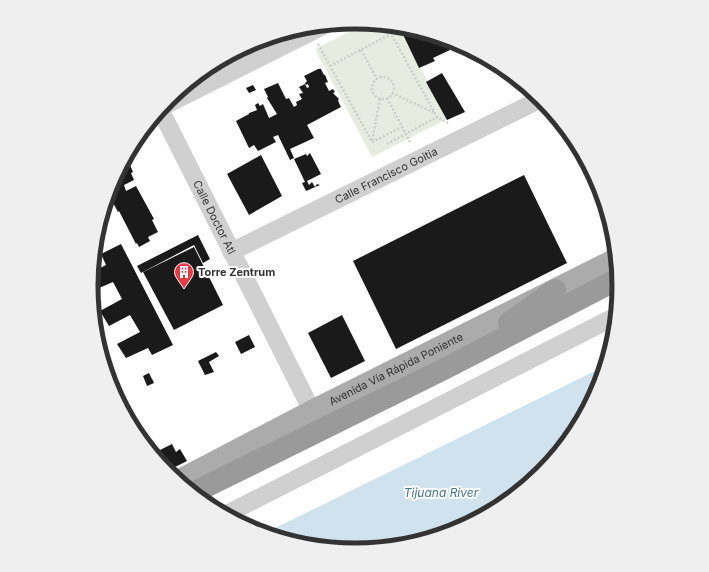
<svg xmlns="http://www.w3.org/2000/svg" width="709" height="572" viewBox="0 0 709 572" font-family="Inter,sans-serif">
<rect width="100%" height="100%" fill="#fff"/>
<path fill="#e6ecdf" d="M367 23 399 26 447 119 372 157 315 49Z"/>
<path fill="#cfe2ee" d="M605 366 598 387 574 433 541 473 501 506 455 530 406 545 354 550 303 545 265 533Z"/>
<g fill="#1a1a1a">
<path d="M399 26 406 27 448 40 451 46 449 47 450 50 433 58 435 61 419 68Z"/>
<path d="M495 63 501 67 508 72 501 76Z"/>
<path d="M318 69H321L324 75H325L328 82 325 83 329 91 333 89 335 92 333 93 339 99 338 100 339 103 341 107 307 125 314 138 290 149 294 158 290 160 278 135 273 137 276 142 258 151 254 145 249 148 236 121 249 114V113L257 110 255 105 258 103 260 106 263 104 269 118 277 114 267 98 268 97 264 89 278 83 286 99 289 98 294 107 297 105 296 102 302 99 299 94 303 93 299 87 305 84 307 88 309 87 308 84 306 85 305 83 307 81 304 76Z"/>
<path d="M442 73 465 112 447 120 426 82Z"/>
<path d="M253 85 256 90 249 93 246 88Z"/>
<path d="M310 153 321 174 307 181 309 185 312 182 315 187 317 184 320 185 306 191 302 183 305 182 294 159 306 154 307 156Z"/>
<path d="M261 155 282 196 249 215 227 174Z"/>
<path d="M124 159 128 166 130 165 133 172 131 173 134 180 124 185 126 191 136 186 154 219 152 220 158 232 148 237 150 241 139 247 137 243 136 244 119 211 118 212 111 199 113 198 109 190Z"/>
<path d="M524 175 567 263 396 349 353 261Z"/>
<path d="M198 235 210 259 203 263 194 245 141 273 137 266Z"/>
<path d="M121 244 173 345 152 355 148 348 126 358 117 344 140 332 130 315 109 326 100 311 122 299 113 282 92 291 91 289 92 272 106 265 101 254Z"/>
<path d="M194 247 223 305 174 330 143 272Z"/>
<path d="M342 315 365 361 331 378 308 333Z"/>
<path d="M249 335 255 347 241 354 235 342Z"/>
<path d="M216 352 219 356 209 362 214 372 205 375 198 361Z"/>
<path d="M149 373 154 383 147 386 143 376Z"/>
<path d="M172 444 176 452 180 449 187 461 167 471 156 452Z"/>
</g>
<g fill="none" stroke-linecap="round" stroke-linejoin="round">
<g stroke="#cdcdcd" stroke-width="2.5" stroke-dasharray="2 2" stroke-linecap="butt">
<path d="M386 25 437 117 448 123"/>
<path d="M318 44 372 142"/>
<path d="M361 50 377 79"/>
<path d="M330 66 391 34"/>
<circle cx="383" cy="88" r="11"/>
<path d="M392 93 435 113"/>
<path d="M387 98 410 142"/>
<path d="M380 99 372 142 402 127"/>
<path d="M387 144 437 117"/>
</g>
<g stroke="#d0d0d0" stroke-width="18">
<path d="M162 107 325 25"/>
<path id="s1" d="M160 109 312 411"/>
<path id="s2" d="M231 252 541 99"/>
<path d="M225 515 616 316"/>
</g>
<path stroke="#ababab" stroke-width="22" id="s3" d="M178 481 312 411 616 259"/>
<g stroke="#9a9a9a" stroke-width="22">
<path d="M509 323 555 290"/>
<path d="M193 493 446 368 618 279"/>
</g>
</g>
<defs>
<g id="building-pin" transform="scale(1)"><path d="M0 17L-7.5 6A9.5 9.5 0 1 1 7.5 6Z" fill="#e63946" stroke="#fff"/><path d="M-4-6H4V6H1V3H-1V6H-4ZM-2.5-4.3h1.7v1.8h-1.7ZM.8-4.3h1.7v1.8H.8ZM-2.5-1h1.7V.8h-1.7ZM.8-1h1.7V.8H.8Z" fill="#fff"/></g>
</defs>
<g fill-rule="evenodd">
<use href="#building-pin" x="184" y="272"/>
</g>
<g text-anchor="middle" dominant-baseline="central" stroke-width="4" stroke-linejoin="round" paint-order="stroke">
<g font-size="11" fill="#333" stroke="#fff">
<text stroke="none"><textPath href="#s2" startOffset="173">Calle Francisco Goitia</textPath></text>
<text stroke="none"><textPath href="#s1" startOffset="121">Calle Doctor Atl</textPath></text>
<text stroke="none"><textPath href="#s3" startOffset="245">Avenida Vía Rápida Poniente</textPath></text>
</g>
<g font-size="11" font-weight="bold" fill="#333" stroke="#fff" text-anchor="start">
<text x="198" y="272">Torre Zentrum</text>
</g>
<g font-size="12" font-style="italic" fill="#3f7597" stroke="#fff">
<text x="441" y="492">Tijuana River</text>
</g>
</g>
<path d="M0 0H709V572H0ZM98 286a257 257 0 1 1 514 0a257 257 0 1 1-514 0Z" fill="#efefef" fill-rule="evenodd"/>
<path fill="none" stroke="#333" stroke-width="5" d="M98 286a257 257 0 1 1 514 0a257 257 0 1 1-514 0Z"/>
</svg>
